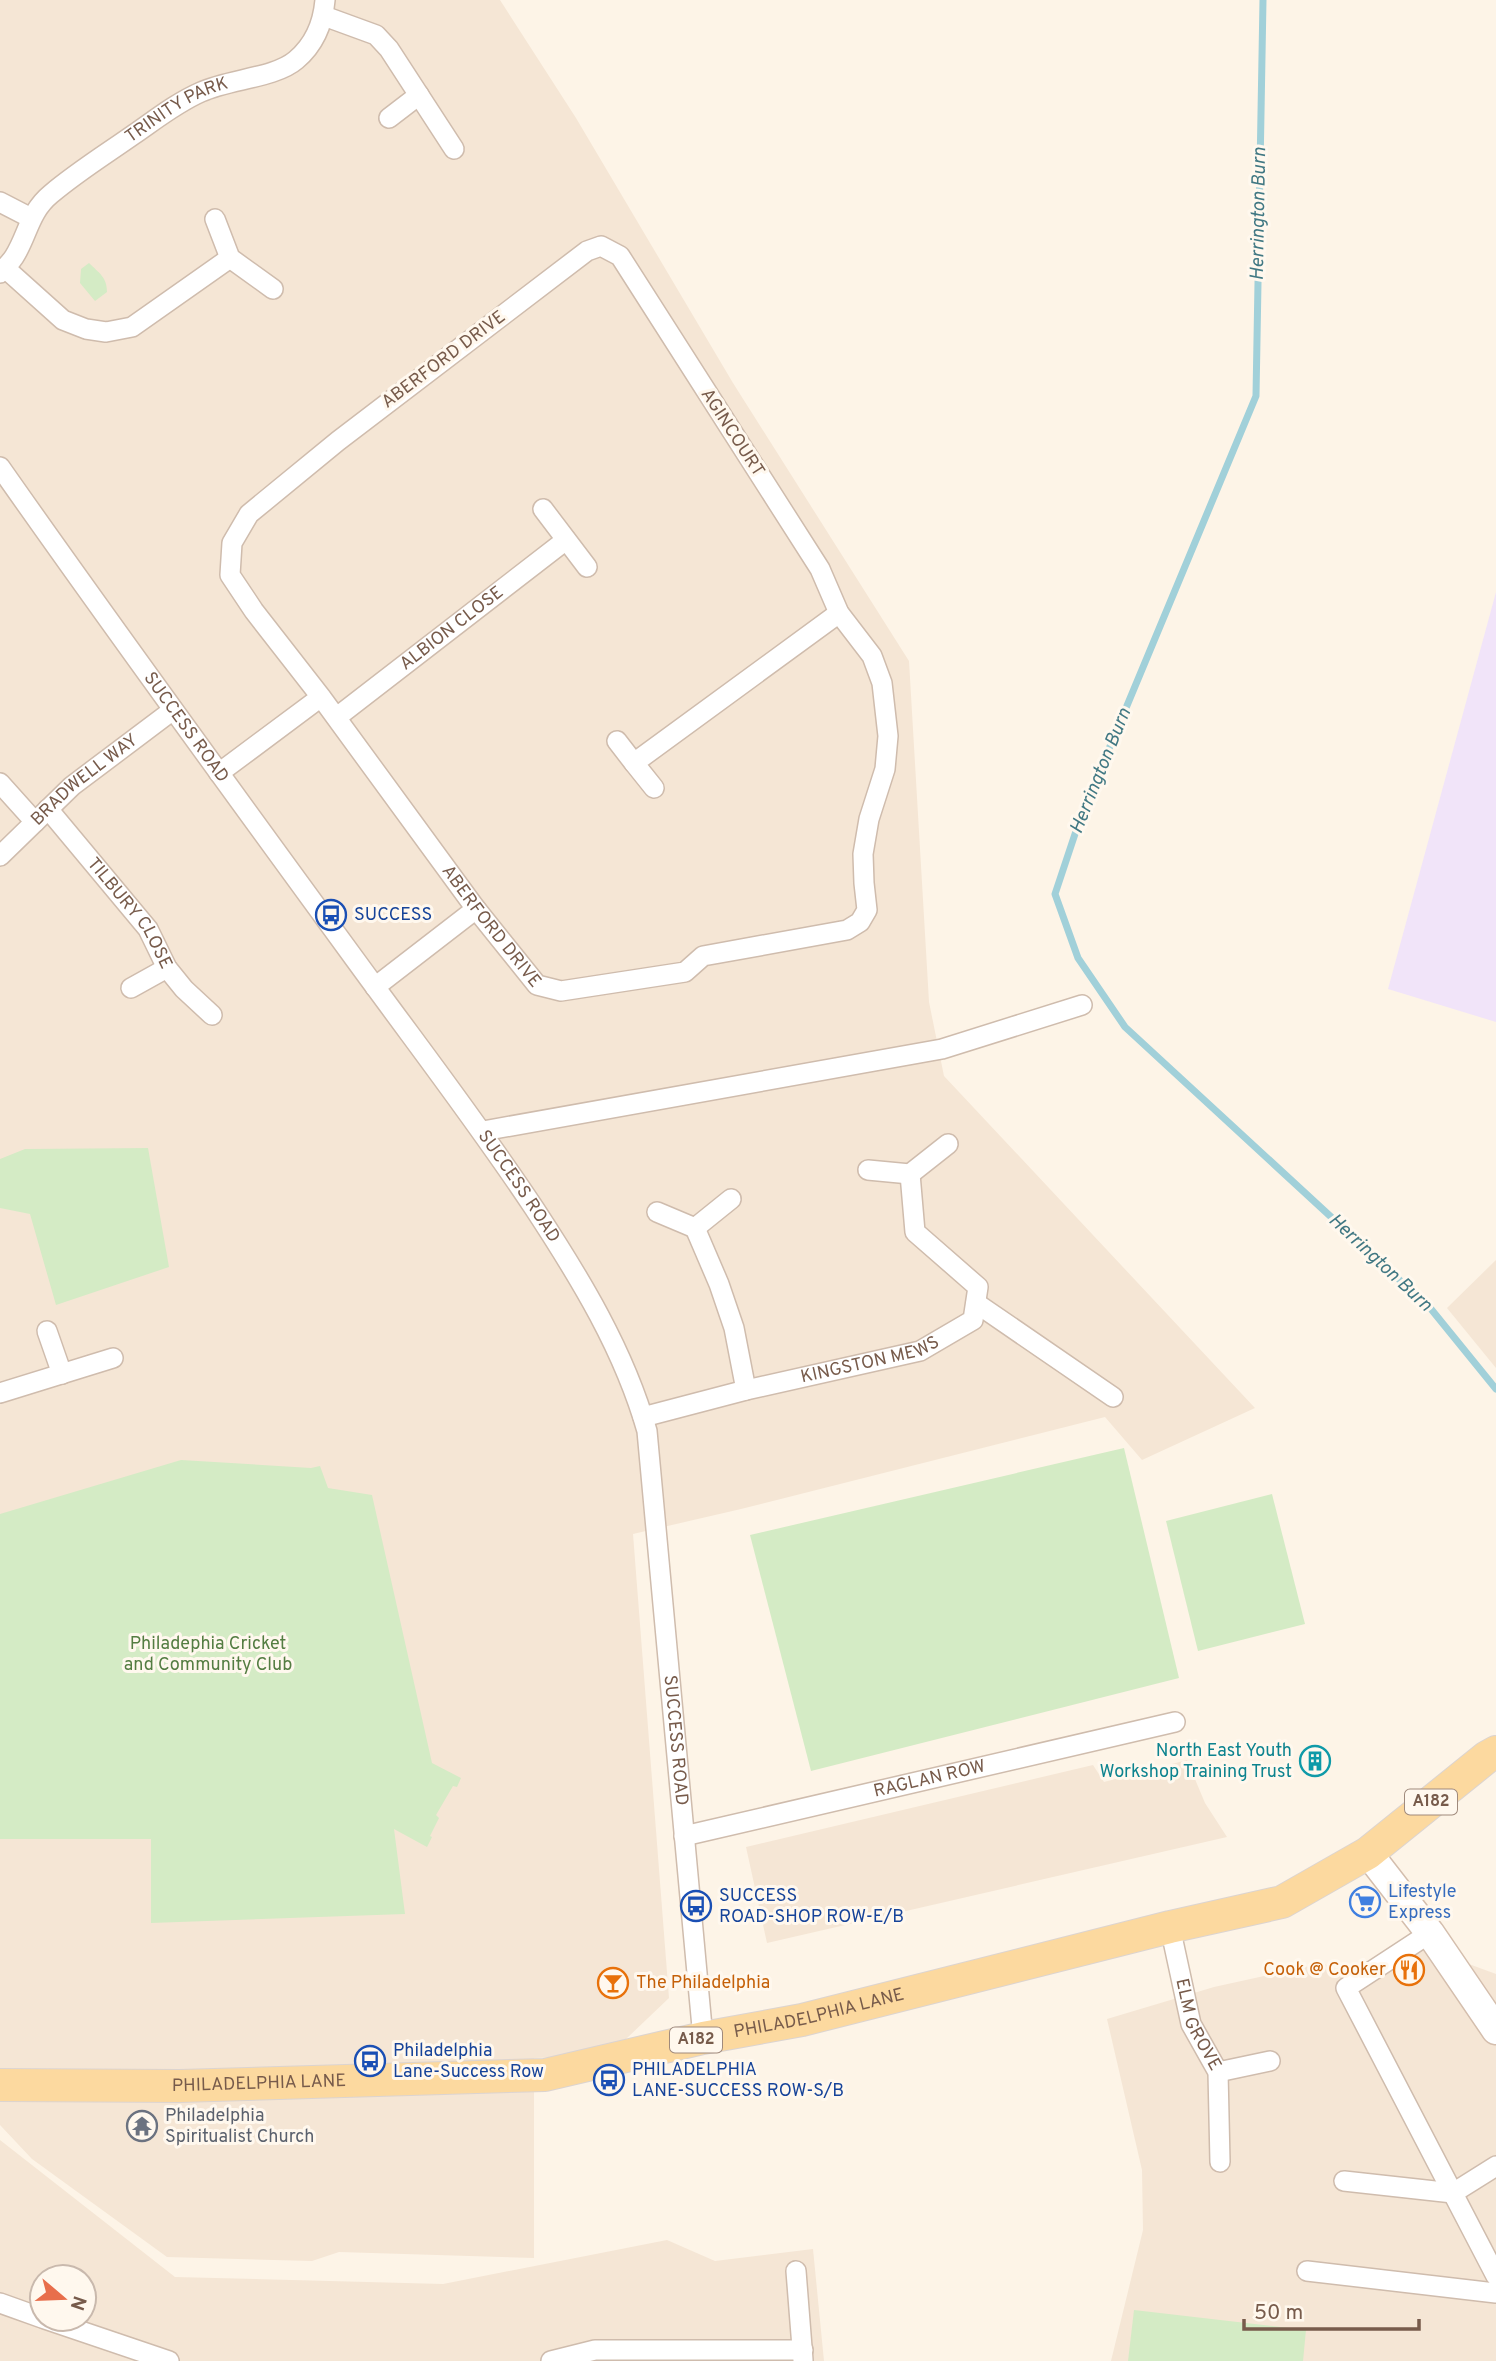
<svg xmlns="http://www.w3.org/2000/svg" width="1496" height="2361" viewBox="0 0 1496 2361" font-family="Overpass,sans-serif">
<rect width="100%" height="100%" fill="#fdf4e7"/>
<g fill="#f5e6d5" fill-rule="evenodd">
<path d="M0 0H500L576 118 733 383 909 661 929 1002 944 1076 1255 1408 1142 1460 1105 1417 741 1509 633 1534 669 1998 626 2039 570 2057 534 2058V2258L339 2252 312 2261 167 2257 32 2159 0 2125Z"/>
<path d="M1496 1260V1368L1447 1308Z"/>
<path d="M1187 1760 1205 1803 1227 1837 767 1943 746 1847 1093 1765 1104 1782Z"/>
<path d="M1420 1946 1496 1974V2361H1111L1143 2230 1142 2170 1107 2019 1214 1987 1324 1963 1353 1987Z"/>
<path d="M0 2140 175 2277 443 2284 667 2240 715 2261 813 2249 824 2361H0ZM42 2277H84V2319H42Z"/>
</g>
<path fill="#f1e4f9" d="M1496 592V1022L1388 989Z"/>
<g fill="#d4ebc5">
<path d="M89 263C99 273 107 277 107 292L95 301 80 283 81 269Z"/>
<path d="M148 1148 169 1267 56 1305 30 1214 0 1208V1159L25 1149Z"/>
<path d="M1124 1448 1179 1678 811 1771 750 1535Z"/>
<path d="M181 1460 311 1468 320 1466 328 1488 372 1495 432 1763 461 1778 457 1787 453 1786 436 1815 439 1818 430 1836 432 1837 427 1847 394 1829 405 1914 151 1923V1839H0V1514Z"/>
<path d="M1272 1494 1305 1624 1198 1651 1166 1521Z"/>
<path d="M1134 2310 1306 2330 1303 2361H1128Z"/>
</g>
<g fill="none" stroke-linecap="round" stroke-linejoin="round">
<path stroke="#a1d0d9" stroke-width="7" d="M1263 0 1256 396 1081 816 1055 894 1078 958 1125 1027 1431 1309 1496 1389"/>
<g stroke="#cfbcad" stroke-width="22">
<g id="minor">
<path d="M324 16 376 35 389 49 454 149"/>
<path d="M389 118 419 95"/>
<path d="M0 202 31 218"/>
<path d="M215 219 230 258 273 289"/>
<path d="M5 268 63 320 86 329 106 332 132 327 230 258"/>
<path id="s1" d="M0 273C5 268 10 263 14 257 28 235 29 212 51 194 77 172 106 154 133 135 155 120 176 103 201 92 229 79 275 78 296 60 315 44 323 24 325 0"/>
<path id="s2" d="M0 467C122 641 248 813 373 984 428 1059 483 1131 534 1208 580 1278 624 1350 647 1431L703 2038"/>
<path d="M543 509 587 567"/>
<path id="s3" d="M337 717 566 540"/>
<path d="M617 741 634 763"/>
<path id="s4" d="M219 773 321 697 476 909 537 985 561 991 685 972 703 956 847 930 860 922 867 910 864 883 863 854 869 819 885 769 888 736 882 683 872 656 839 613 820 569 620 256 601 246 587 251 338 441 249 514 232 543 230 575 254 611 321 697"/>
<path d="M0 783 35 822"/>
<path d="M654 788 634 763 839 613"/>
<path id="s5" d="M48 809 148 929 167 968 184 989 212 1015"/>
<path id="s6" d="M0 856 72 786 173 710"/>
<path d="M375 987 476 909"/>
<path d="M131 988 167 968"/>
<path d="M483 1131 942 1049 1082 1005"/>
<path d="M868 1170 910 1174 948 1144"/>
<path d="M657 1212 695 1228 731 1199"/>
<path d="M695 1228 719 1284 734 1328 746 1390"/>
<path d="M976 1303 1113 1397"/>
<path d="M47 1331 62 1374"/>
<path d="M0 1393 113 1358"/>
<path id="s7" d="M643 1417 746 1390 920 1351 973 1320 978 1287 915 1232 910 1174"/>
<path id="s8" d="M684 1836 1175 1722"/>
<path id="s9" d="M1170 1927 1191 2024 1218 2072 1220 2162"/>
<path d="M1430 1933 1346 1988 1496 2276"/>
<path d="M1218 2072 1270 2061"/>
<path d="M1344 2181 1453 2193 1496 2166"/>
<path d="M796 2271 803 2360"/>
<path d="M1307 2271 1496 2293"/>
<path d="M0 2303 42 2318"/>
<path d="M45 2319 169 2361"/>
<path d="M551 2361 595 2350H803"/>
</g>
</g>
<g stroke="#d4bead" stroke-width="31">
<path id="secondary" d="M1368 1853 1430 1933 1496 2030"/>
</g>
<g stroke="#dcd4d0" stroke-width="34">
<g id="primary">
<path id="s10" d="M0 2085 180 2086 545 2075 703 2038 802 2020 1170 1927 1282 1902 1368 1853 1487 1757 1496 1752"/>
</g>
</g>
<use href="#minor" stroke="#fff" stroke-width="19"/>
<use href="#secondary" stroke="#fff" stroke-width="28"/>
<use href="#primary" stroke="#fcd99f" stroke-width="32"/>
</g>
<defs>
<g id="bus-ring" transform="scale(1.575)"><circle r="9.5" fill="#fff8ee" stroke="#1a4fb4" stroke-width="1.5"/><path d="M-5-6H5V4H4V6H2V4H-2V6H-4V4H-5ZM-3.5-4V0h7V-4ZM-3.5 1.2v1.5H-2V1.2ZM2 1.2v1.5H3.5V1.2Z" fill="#1a4fb4"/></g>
<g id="building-ring" transform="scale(1.575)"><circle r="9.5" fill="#fff8ee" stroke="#0f9aa8" stroke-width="1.5"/><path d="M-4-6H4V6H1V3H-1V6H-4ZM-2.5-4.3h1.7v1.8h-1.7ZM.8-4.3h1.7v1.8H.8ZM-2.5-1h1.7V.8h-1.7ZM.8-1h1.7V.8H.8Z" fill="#0f9aa8"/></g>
<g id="supermarket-ring" transform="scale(1.575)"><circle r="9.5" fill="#fff8ee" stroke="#3f7fe0" stroke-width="1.5"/><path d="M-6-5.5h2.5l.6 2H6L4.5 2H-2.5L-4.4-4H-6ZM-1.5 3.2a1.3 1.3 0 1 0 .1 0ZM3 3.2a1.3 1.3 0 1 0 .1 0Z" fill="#3f7fe0"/></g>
<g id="restaurant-ring" transform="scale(1.575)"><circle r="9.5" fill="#fff8ee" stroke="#e8710a" stroke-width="1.5"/><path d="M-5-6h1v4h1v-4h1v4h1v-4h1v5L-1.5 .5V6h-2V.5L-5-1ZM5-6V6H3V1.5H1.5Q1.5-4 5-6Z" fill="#e8710a"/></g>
<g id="bar-ring" transform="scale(1.575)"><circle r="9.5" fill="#fff8ee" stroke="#e8710a" stroke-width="1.5"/><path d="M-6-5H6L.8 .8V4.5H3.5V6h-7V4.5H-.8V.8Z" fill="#e8710a"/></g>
<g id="temple-ring" transform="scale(1.575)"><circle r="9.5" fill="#fff8ee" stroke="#6b7280" stroke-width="1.5"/><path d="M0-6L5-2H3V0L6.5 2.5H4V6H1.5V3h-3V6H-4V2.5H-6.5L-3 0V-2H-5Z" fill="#6b7280"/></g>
</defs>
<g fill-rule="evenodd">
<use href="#bus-ring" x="331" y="915"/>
<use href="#building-ring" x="1315" y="1761"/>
<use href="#supermarket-ring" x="1365" y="1902"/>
<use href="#bus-ring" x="696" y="1906"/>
<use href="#restaurant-ring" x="1409" y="1970"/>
<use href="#bar-ring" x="613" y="1983"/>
<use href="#bus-ring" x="370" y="2061"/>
<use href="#bus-ring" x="609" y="2080"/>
<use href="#temple-ring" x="142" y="2126"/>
</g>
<g text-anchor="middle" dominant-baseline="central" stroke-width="6" stroke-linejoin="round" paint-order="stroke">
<g fill="#fff8ee" stroke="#a08a7c" stroke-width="2">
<rect x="1405" y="1789.5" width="52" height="25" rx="5"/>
<rect x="670" y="2027.5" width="52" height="25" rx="5"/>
</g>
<g font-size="16" font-weight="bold" fill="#775b4b">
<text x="1431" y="1802">A182</text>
<text x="696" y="2040">A182</text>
</g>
<g font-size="18" fill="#775b4b" stroke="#fff8ee">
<text stroke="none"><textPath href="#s1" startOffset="247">TRINITY PARK</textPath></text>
<text transform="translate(444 360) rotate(-37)">ABERFORD DRIVE</text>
<text transform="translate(732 433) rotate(57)">AGINCOURT</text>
<text stroke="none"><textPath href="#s3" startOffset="145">ALBION CLOSE</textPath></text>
<text stroke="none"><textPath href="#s2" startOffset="320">SUCCESS ROAD</textPath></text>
<text stroke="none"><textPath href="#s6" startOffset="114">BRADWELL WAY</textPath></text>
<text stroke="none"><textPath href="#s5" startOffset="133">TILBURY CLOSE</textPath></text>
<text stroke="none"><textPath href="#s4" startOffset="413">ABERFORD DRIVE</textPath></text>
<text stroke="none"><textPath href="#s2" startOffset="887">SUCCESS ROAD</textPath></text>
<text stroke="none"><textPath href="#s7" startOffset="234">KINGSTON MEWS</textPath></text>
<text stroke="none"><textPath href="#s2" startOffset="1475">SUCCESS ROAD</textPath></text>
<text stroke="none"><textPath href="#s8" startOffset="252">RAGLAN ROW</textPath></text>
<text stroke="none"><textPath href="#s10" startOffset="826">PHILADELPHIA LANE</textPath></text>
<text stroke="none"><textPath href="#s9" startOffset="102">ELM GROVE</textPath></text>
<text stroke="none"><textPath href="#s10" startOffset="259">PHILADELPHIA LANE</textPath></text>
</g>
<g font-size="18" fill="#164399" stroke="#fff8ee" text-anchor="start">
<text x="354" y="915">SUCCESS</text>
<text x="719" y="1896">SUCCESS<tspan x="719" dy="21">ROAD-SHOP ROW-E/B</tspan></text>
<text x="393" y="2051">Philadelphia<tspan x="393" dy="21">Lane-Success Row</tspan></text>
<text x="632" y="2070">PHILADELPHIA<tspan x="632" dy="21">LANE-SUCCESS ROW-S/B</tspan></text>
</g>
<g font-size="18" fill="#547d42" stroke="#fff8ee">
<text x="208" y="1644">Philadephia Cricket<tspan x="208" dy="21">and Community Club</tspan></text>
</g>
<g font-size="18" fill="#0d838f" stroke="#fff8ee" text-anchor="end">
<text x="1292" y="1751">North East Youth<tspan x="1292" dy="21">Workshop Training Trust</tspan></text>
</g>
<g font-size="18" fill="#366cbe" stroke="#fff8ee" text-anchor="start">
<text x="1388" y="1892">Lifestyle<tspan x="1388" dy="21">Express</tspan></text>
</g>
<g font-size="18" fill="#c56008" stroke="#fff8ee" text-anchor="end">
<text x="1386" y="1970">Cook @ Cooker</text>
<text x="636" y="1983" text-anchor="start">The Philadelphia</text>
</g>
<g font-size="18" fill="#5b616d" stroke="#fff8ee" text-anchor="start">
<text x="165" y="2116">Philadelphia<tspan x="165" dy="21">Spiritualist Church</tspan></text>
</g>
<g font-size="19" font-style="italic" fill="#417883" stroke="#fff8ee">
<text transform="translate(1259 214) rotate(-89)">Herrington Burn</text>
<text transform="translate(1101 771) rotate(-68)">Herrington Burn</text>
<text transform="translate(1380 1263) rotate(43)">Herrington Burn</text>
</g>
</g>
<g transform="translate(63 2298) rotate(109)"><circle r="33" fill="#fff8ee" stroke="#c9b9ad" stroke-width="2"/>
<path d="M0-5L12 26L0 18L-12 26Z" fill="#e86e4b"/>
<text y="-10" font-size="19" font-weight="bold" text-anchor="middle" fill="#775b4b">N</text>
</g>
<path d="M1244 2319v10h175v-10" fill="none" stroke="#775b4b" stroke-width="3.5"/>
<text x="1254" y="2319" font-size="21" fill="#775b4b" stroke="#fff8ee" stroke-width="5" paint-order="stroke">50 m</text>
</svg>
